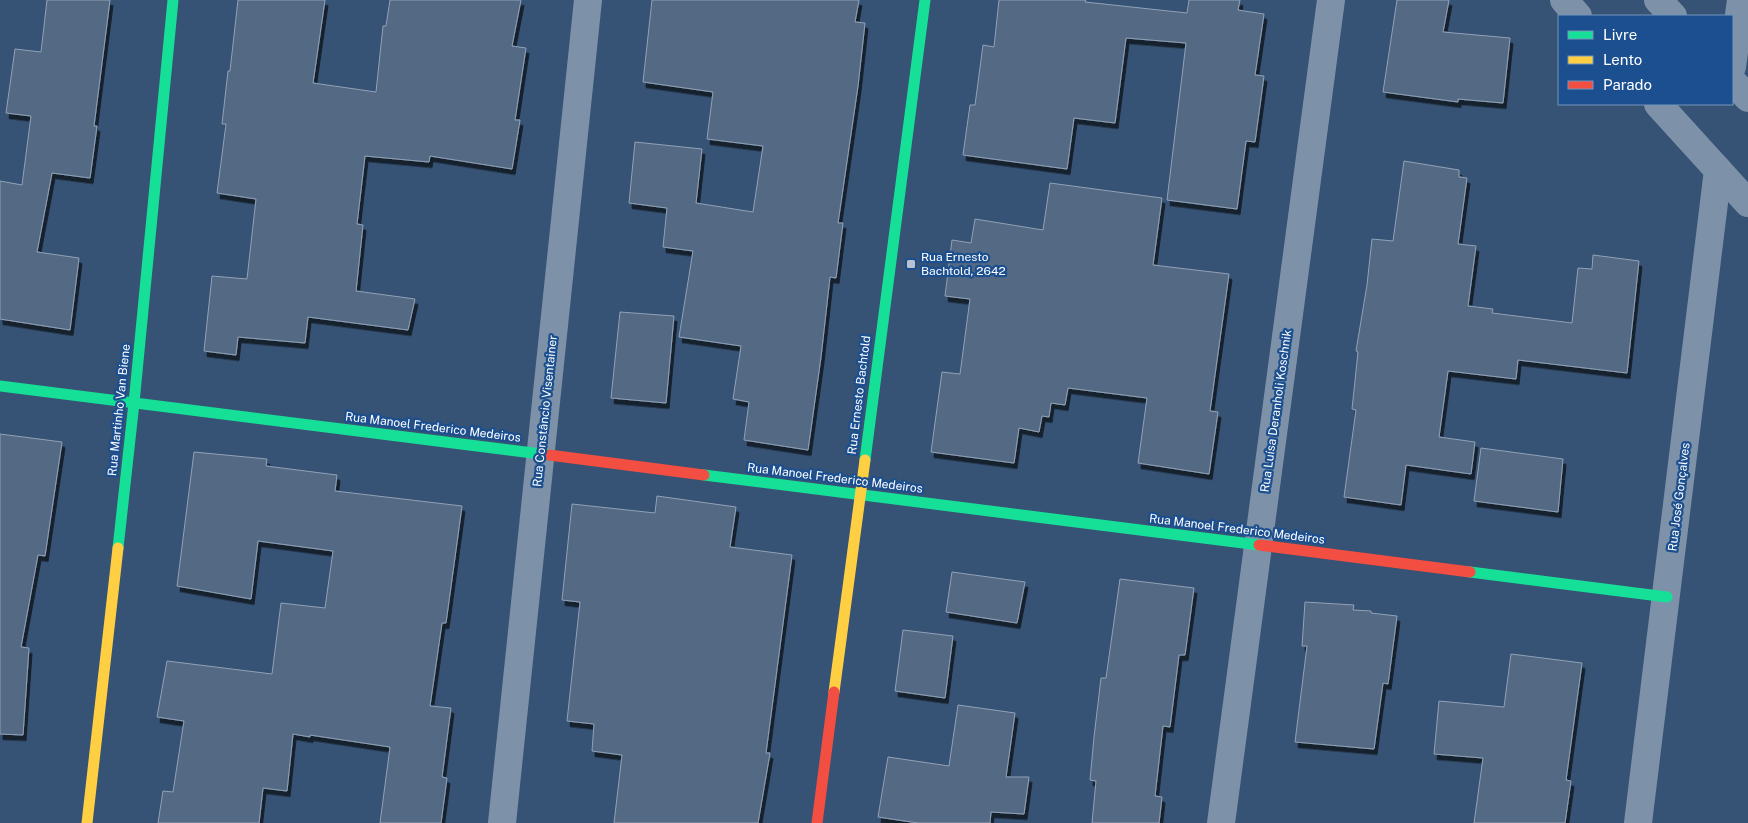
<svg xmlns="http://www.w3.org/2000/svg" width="1748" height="823" viewBox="0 0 1748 823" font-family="'Public Sans',sans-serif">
<defs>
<filter id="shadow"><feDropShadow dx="3" dy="5.5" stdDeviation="0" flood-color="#0009"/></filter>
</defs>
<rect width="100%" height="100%" fill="#365274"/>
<g fill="#526984" stroke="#92a2b6" filter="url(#shadow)">
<path d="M47 0H110L94 126H97L90 178 52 173 37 252 79 258 70 330 0 319V181L22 185 31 116 6 113 15 49 41 52Z"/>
<path d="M238 0H325L313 83 376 92 383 26H386L390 0H521L512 46 526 48 515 120H520L512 169 430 156 429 162 365 156 357 224 363 225 356 291 415 299 408 330 308 317 305 343 238 337 236 355 204 351 212 276 247 279 256 199 217 193 226 124H222L228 71H230Z"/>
<path d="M652 0H859L855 22 865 23 858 86 838 223H843L836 278 830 277 821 357 808 450 744 440 749 402 733 399 741 346 679 337 693 251 663 247 667 208 629 203 635 142 702 149 696 203 753 212 763 146 707 139 713 92 643 82Z"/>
<path d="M999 0H1086L1085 2 1187 13 1189 0H1240L1238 10 1264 14 1255 75 1264 76 1255 142 1246 141 1237 209 1167 200 1186 43 1126 38 1115 123 1074 118 1067 169 963 155 970 105H975L983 45 994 47Z"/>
<path d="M1397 0H1449L1443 32 1510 38 1503 103 1458 99V102L1383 92Z"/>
<path d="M1404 161 1459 170V177L1467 178 1458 244 1476 246 1468 306 1493 309 1492 313 1572 323 1578 268 1592 269 1593 255 1639 261 1627 373 1518 360 1516 379 1448 371 1439 437 1475 442 1471 474 1406 465 1401 505 1344 497 1356 410 1352 409 1358 352 1356 351 1367 285 1372 239 1393 241Z"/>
<path d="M1050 183 1162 198 1153 265 1229 274 1210 411 1218 412 1209 474 1138 463 1147 398 1068 388 1065 405 1051 403 1049 417 1042 416 1039 432 1019 428 1014 463 931 452 942 372 960 374 970 299 945 296 952 240 971 243 975 219 1043 230Z"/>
<path d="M620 312 674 316 666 403 611 398Z"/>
<path d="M0 434 62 442 45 556 38 555 21 647 29 648 23 735 0 734Z"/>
<path d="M1481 448 1563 459 1558 512 1474 501Z"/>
<path d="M194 452 267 459 266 466 337 475 335 491 462 506 446 623H442L430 706 451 708 442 777 447 778 441 823H380L390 747 310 735V737L293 734 287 791 263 788 259 823H158L163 791 173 792 184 721 157 717 167 661 272 674 281 603 325 608 333 551 258 541 251 599 177 586Z"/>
<path d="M657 496 736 507 730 547 792 555 766 753H770L758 823H614L622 755 592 751 594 724 567 721 580 602 562 600 572 504 655 513Z"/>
<path d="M952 572 1025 582 1017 623 946 612Z"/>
<path d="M1120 579 1194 588 1185 655H1179L1170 727 1163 726 1155 796 1162 797 1159 823H1092L1096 781 1090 780 1094 737 1101 678H1106Z"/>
<path d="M1305 602 1354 605 1353 610 1371 611V613L1397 616 1388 684 1383 683 1374 749 1295 742 1307 646H1302Z"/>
<path d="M903 630 953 636 945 698 895 691Z"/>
<path d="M1511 654 1582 663 1566 780 1571 781 1565 823H1474L1483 758 1434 754 1439 701 1504 707Z"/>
<path d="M958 705 1015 713 1006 777H1029L1024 814 991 812 990 823H918L878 817 888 757 949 766Z"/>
</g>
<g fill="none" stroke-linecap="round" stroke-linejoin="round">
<g stroke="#7d92a8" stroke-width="28">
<path d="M1564 0 1578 16"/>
<path d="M1658 0 1673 16"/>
<path d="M1732 67 1741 0"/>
<path d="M1732 81 1748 98"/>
<path d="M1658 104 1748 203"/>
<path d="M502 823 588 0"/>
<path d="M1221 823 1331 0"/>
<path d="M1638 823 1718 170"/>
</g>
<g stroke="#16e098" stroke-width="11">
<path d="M0 386 549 455"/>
<path d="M865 460 925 0"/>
<path d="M704 475 1259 545"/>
<path d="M118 548 134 403 173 0"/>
<path d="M1470 572 1667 597"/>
</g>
<g stroke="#ffcf43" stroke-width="11">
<path d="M834 692 865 460"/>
<path d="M87 823 118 548"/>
</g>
<g stroke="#f24e42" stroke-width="11">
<path d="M549 455 704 475"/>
<path d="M1259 545 1470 572"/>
<path d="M817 823 834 692"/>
</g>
</g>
<rect fill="#b9c2ce" stroke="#1b4f8f" stroke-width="2" x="906" y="259" width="10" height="10" rx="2.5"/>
<g text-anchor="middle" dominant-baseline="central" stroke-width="4.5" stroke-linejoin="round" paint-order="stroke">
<g font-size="12" fill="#fff" stroke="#1b4f8f" text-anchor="start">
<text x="921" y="257">Rua Ernesto<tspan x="921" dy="14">Bachtold, 2642</tspan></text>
</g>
<g font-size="12" fill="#fff" stroke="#1b4f8f">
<text transform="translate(859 395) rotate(-83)">Rua Ernesto Bachtold</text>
<text transform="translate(119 410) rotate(-84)">Rua Martinho Van Biene</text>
<text transform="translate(545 411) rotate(-84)">Rua Constâncio Visentainer</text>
<text transform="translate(1276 411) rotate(-82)">Rua Luísa Deranholi Koschnik</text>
<text transform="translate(433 427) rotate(7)">Rua Manoel Frederico Medeiros</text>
<text transform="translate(835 478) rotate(7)">Rua Manoel Frederico Medeiros</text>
<text transform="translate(1679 497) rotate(-83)">Rua José Gonçalves</text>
<text transform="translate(1237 529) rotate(7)">Rua Manoel Frederico Medeiros</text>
</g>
</g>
<rect x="1558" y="15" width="175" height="90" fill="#1b4f8f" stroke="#7695bc"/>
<rect x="1568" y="31" width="25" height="8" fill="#16e098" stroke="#7695bc"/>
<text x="1603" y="40" font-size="15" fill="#ffffff">Livre</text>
<rect x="1568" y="56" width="25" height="8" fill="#ffcf43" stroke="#7695bc"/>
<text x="1603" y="65" font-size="15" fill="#ffffff">Lento</text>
<rect x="1568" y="81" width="25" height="8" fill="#f24e42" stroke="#7695bc"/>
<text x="1603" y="90" font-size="15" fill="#ffffff">Parado</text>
</svg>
